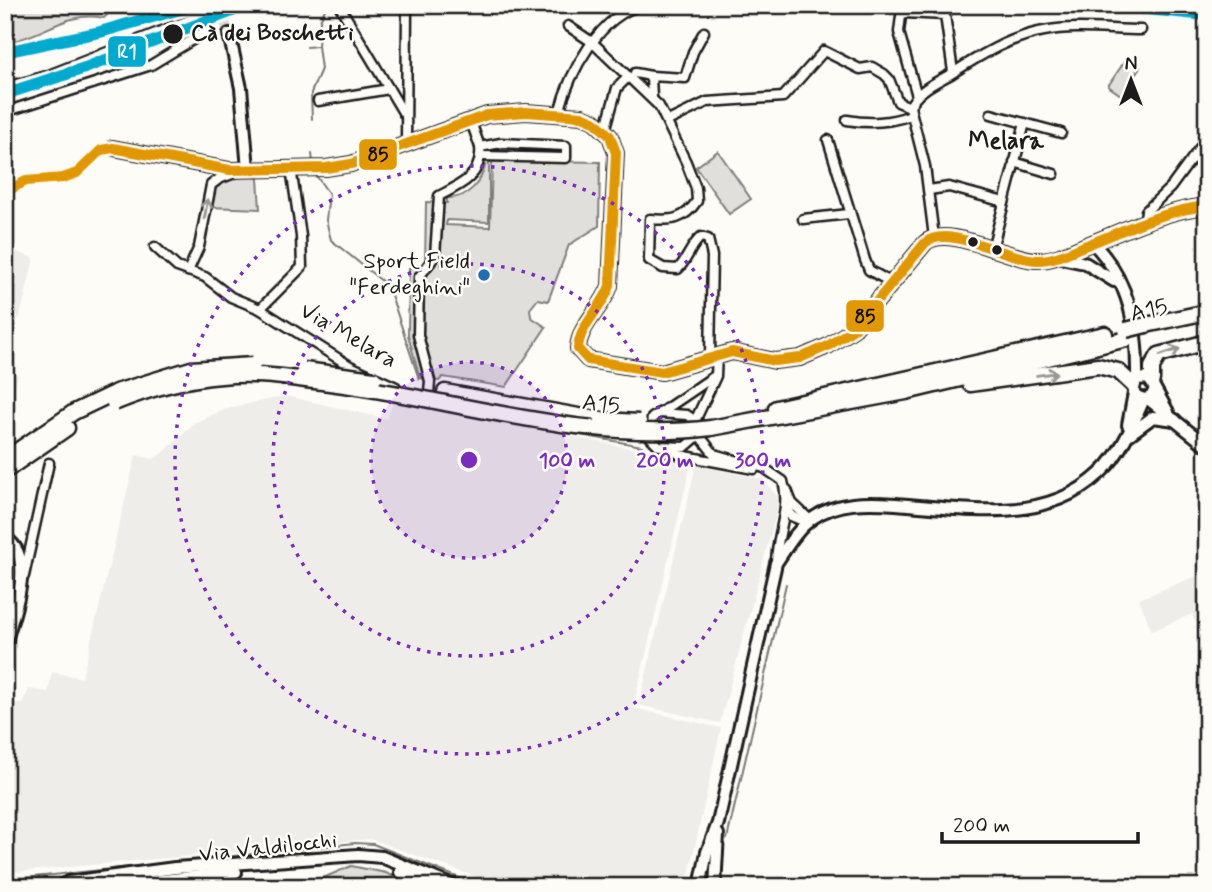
<svg xmlns="http://www.w3.org/2000/svg" width="1212" height="892" viewBox="0 0 1212 892" font-family="Mynerve,sans-serif">
<rect width="100%" height="100%" fill="#fdfcf7"/>
<filter id="ink" filterUnits="userSpaceOnUse"><feTurbulence type="fractalNoise" baseFrequency=".0143" numOctaves="2"/><feDisplacementMap in="SourceGraphic" scale="14" xChannelSelector="R" yChannelSelector="G"/><feConvolveMatrix kernelMatrix="1 2 1 2 8 2 1 2 1" color-interpolation-filters="sRGB"/></filter>
<g filter="url(#ink)">
<g fill="#eeede9">
<path d="M5 248 34 258 20 317 7 330 5 336Z"/>
<path d="M5 371 18 375 5 422Z"/>
<path d="M286 396 387 419 393 402 692 460 633 708 721 728 686 887H504L370 839 5 873V701L22 704 29 689 48 692 52 672 82 678 136 455 153 459 163 453 194 423 228 408Z"/>
<path d="M696 465 762 479 778 497 777 510 720 723 639 705Z"/>
<path d="M1207 572V617L1195 622 1192 614 1152 631 1139 599Z"/>
</g>
<g fill="#e0dfdb" stroke="#7e7e7c" stroke-width="2">
<path d="M5 5H108L109 13 104 18C65 10 44 37 5 43Z"/>
<path d="M1127 58 1140 67 1121 95 1108 86Z"/>
<path d="M718 151 751 199 729 214 696 167Z"/>
<path d="M492 160 600 162 599 226 569 245 548 301 538 299 530 309 531 317 546 327 506 387 443 377 439 381 420 378 408 335 409 268 425 267 426 202 447 203V198C468 199 482 182 486 162H489V222L447 220 446 225 490 227Z"/>
<path d="M242 174 258 178 260 209 210 207 218 180Z"/>
<path d="M351 866 386 873 416 887H302Z"/>
</g>
<g fill="none" stroke-linecap="round" stroke-linejoin="round">
<g stroke="#797876" stroke-width="2">
<path d="M307 47 317 46"/>
<path d="M312 119 311 93 321 69 318 46 320 20 327 5"/>
<path d="M312 154 313 162"/>
<path d="M315 174 329 194 326 220 331 240 388 286 419 379"/>
<path d="M429 408 642 446"/>
<path d="M727 839 786 584"/>
<path d="M179 862 355 843 373 844 482 887"/>
<path d="M5 880 169 863"/>
</g>
<path stroke="#dbdad6" stroke-width="10" stroke-dasharray="10 5" stroke-linecap="butt" d="M219 5 229 34"/>
<g stroke="#1c1c1c" stroke-width="13">
<g id="street">
<path d="M339 5 404 114"/>
<path d="M691 5H699"/>
<path d="M568 26 592 42 659 106 686 162 696 188 697 201C684 220 672 221 650 219L649 260 663 268 678 269C688 259 691 245 701 237L708 239 712 256 710 357"/>
<path d="M635 73 651 76"/>
<path d="M917 96 899 32 901 16 904 13 945 15 953 72"/>
<path d="M652 98 651 76 685 78 693 52 704 32"/>
<path d="M318 101 389 89"/>
<path d="M910 107 925 166 934 237"/>
<path d="M5 112 151 65 204 33"/>
<path d="M559 113C569 73 600 14 643 5"/>
<path d="M991 114 1061 133"/>
<path d="M470 119 480 147 501 143 566 146V158L481 156"/>
<path d="M847 120C870 124 889 123 911 115"/>
<path d="M668 121 707 102 783 97 824 51 860 69 872 67 884 74 889 79 898 102 910 107C916 91 937 82 951 74 979 56 1010 37 1044 31 1075 25 1110 30 1141 30"/>
<path d="M605 131 617 88 626 79"/>
<path d="M828 140 865 260 869 270 892 283"/>
<path d="M406 144 407 5"/>
<path d="M1014 162 1054 174"/>
<path d="M929 190 949 187 1004 202"/>
<path d="M5 192 26 181 63 178 77 173 101 150 113 148"/>
<path d="M803 219 849 214"/>
<path d="M1144 224 1146 211 1171 187 1207 138"/>
<path d="M155 247 177 267 205 277 231 297 260 309 350 366 396 387"/>
<path d="M992 249 1025 123"/>
<path d="M188 271 199 247 211 185 219 179 235 173"/>
<path d="M260 309 302 267 301 236 291 168"/>
<path d="M429 393 430 381 418 335 419 277 435 256 439 196C461 185 483 175 480 147"/>
<path d="M659 413 687 415 700 424 699 435 685 447 659 446 649 436 652 418Z"/>
<path d="M660 413 713 377"/>
<path d="M695 421 716 376 717 355"/>
<path d="M699 435 714 454 764 468 783 481C791 508 776 536 776 563"/>
<path d="M669 448 680 455 754 469"/>
<path d="M787 490 792 503 810 520"/>
<path d="M787 503 791 516 808 523"/>
<path d="M24 576 49 463"/>
</g>
</g>
<g stroke="#1c1c1c" stroke-width="16">
<g id="secondary">
<path d="M229 34 241 88 248 169"/>
<path d="M1093 243C1130 281 1138 329 1137 379"/>
<path d="M1056 257 1085 263 1114 281"/>
<path d="M1155 389 1151 397 1144 399 1136 396 1133 388 1137 379 1149 378 1168 412"/>
<path d="M1148 399 1207 446"/>
<path d="M1128 425 1134 393"/>
<path d="M1130 434 1153 417 1175 420"/>
<path d="M5 538C38 557 12 617 5 644"/>
<path d="M400 872 436 887"/>
<path d="M59 887 69 882 175 868 358 855 382 857 456 887"/>
<path d="M100 887 236 872"/>
<path d="M700 887 707 852 718 823 776 563C787 547 797 529 813 518 837 501 868 502 896 504 969 509 1053 527 1108 465 1124 446 1134 422 1144 399"/>
<path d="M715 887 718 834"/>
</g>
</g>
<g stroke="#1c1c1c" stroke-width="18">
<path id="primary" d="M113 148 230 170 326 168 351 164 487 115 526 112 582 116 594 121 610 136 616 153 610 286C602 309 579 325 578 349L588 360 662 372 732 352 775 361 800 358 828 346 855 328 925 243C948 223 1008 260 1038 260 1054 260 1070 252 1084 246 1123 231 1165 210 1207 206"/>
</g>
<g stroke="#1c1c1c" stroke-width="19">
<g id="highway">
<path d="M1146 325 1207 312"/>
<path d="M1152 380V367L1159 355 1207 342"/>
<path d="M970 384 1098 366 1118 371 1133 385"/>
<path d="M445 392 601 420"/>
<path d="M776 408 1105 334"/>
<path d="M711 428 906 392 1127 339"/>
<path d="M5 459 74 412 116 392"/>
<path d="M5 471 67 428"/>
</g>
</g>
<use href="#street" stroke="#fdfcf7" stroke-width="8"/>
<use href="#secondary" stroke="#fdfcf7" stroke-width="10"/>
<use href="#primary" stroke="#fdfcf7" stroke-width="12"/>
<use href="#highway" stroke="#fdfcf7" stroke-width="14"/>
<path stroke="#1c1c1c" stroke-width="2" d="M5 82 44 71 214 5"/>
<g stroke="#1c1c1c" stroke-width="19" stroke-linecap="butt">
<g id="highway-bridge">
<path d="M1126 330 1146 325"/>
<path d="M304 370 374 379"/>
<path d="M116 392 191 369 253 365"/>
<path d="M114 403C148 389 184 379 221 376 255 372 288 378 322 382 451 397 580 444 711 428"/>
<path d="M601 420 639 422"/>
</g>
</g>
<use href="#highway-bridge" stroke="#fdfcf7" stroke-width="14"/>
<g stroke="#fdfcf7" stroke-width="16">
<path id="bus-1" d="M5 192 26 181 63 178 77 173 101 150 113 148 230 170 326 168 351 164 487 115 526 112 582 116 594 121 610 136 616 153 610 286C602 309 579 325 578 349L588 360 662 372 732 352 775 361 800 358 828 346 855 328 925 243C948 223 1008 260 1038 260 1054 260 1070 252 1084 246 1123 231 1165 210 1207 206"/>
</g>
<use href="#bus-1" stroke="#e19803" stroke-width="10"/>
<g stroke="#fdfcf7" stroke-width="18">
<g id="rail-1">
<path d="M1108 5 1207 15"/>
<path d="M5 52 100 32 194 5"/>
<path d="M5 94 85 68 248 5"/>
</g>
</g>
<use href="#rail-1" stroke="#00a9ce" stroke-width="12"/>
</g>
<defs><path id="oneway-shaft" d="M-6 0H5M1.5-3L5.5 0L1.5 3" fill="none" stroke-width="1.6" stroke-linecap="round" stroke-linejoin="round" transform="scale(1.75)"/></defs>
<g stroke="#989794">
<use href="#oneway-shaft" transform="translate(206 209) rotate(-80)"/>
<use href="#oneway-shaft" transform="translate(1170 352) rotate(-19)"/>
<use href="#oneway-shaft" transform="translate(1047 374) rotate(-8)"/>
</g>
</g>
<circle cx="469" cy="460" r="98" fill="#7b2cbf" fill-opacity=".12"/>
<g fill="none" stroke="#7b2cbf" stroke-width="3.5" stroke-dasharray="3.5 7">
<circle cx="469" cy="460" r="98"/>
<circle cx="469" cy="460" r="196"/>
<circle cx="469" cy="460" r="294"/>
</g>
<g fill="#1c1c1c" stroke="#fdfcf7" stroke-width="2.5">
<circle cx="173" cy="34" r="11"/>
<circle cx="973" cy="242" r="6"/>
<circle cx="997" cy="250" r="6"/>
</g>
<circle fill="#1f6fb2" stroke="#fdfcf7" stroke-width="2.5" cx="484" cy="275" r="7"/>
<g text-anchor="middle" dominant-baseline="central" stroke-width="5" stroke-linejoin="round" paint-order="stroke">
<g font-size="23" font-weight="bold" fill="#1c1c1c" stroke="#fdfcf7" text-anchor="start">
<text x="191" y="34">Cà dei Boschetti</text>
</g>
<g font-size="23" fill="#1c1c1c" stroke="#fdfcf7" text-anchor="end">
<text x="470" y="262">Sport Field<tspan x="470" dy="26">"Ferdeghini"</tspan></text>
</g>
<g font-size="23" fill="#1c1c1c" stroke="#fdfcf7">
<text transform="translate(1149 311) rotate(-13)">A15</text>
<text transform="translate(348 336) rotate(30)">Via Melara</text>
<text transform="translate(601 405) rotate(7)">A15</text>
<text transform="translate(268 848) rotate(-6)">Via Valdilocchi</text>
</g>
<g font-size="24" font-weight="bold" fill="#1c1c1c" stroke="#fdfcf7">
<text x="1006" y="141">Melara</text>
</g>
</g>
<circle cx="469" cy="460" r="10" fill="#7b2cbf" stroke="#fdfcf7" stroke-width="3.5"/>
<g font-size="21" text-anchor="middle" font-weight="bold" fill="#7b2cbf" stroke="#fdfcf7" stroke-width="5" stroke-linejoin="round" paint-order="stroke">
<text x="567" y="467">100 m</text>
<text x="665" y="467">200 m</text>
<text x="763" y="467">300 m</text>
</g>
<g stroke="#fdfcf7" stroke-width="2.5">
<rect x="107" y="35" width="40" height="33" rx="7" fill="#00a9ce"/>
<rect x="358" y="138" width="40" height="33" rx="7" fill="#e19803"/>
<rect x="845" y="299" width="40" height="34" rx="7" fill="#e19803"/>
</g>
<g font-size="19" text-anchor="middle" font-weight="bold" fill="#fff">
<text x="127" y="58">R1</text>
</g>
<g font-size="19" text-anchor="middle" font-weight="bold" fill="#111">
<text x="378" y="161">85</text>
<text x="865" y="323">85</text>
</g>
<rect width="1212" height="892" fill="none" stroke="#fdfcf7" stroke-width="28"/>
<rect x="14" y="14" width="1184" height="864" fill="none" stroke="#1c1c1c" stroke-width="2.5" filter="url(#ink)"/>
<g transform="translate(1131 80)" stroke="#fdfcf7" stroke-width="5" paint-order="stroke">
<path d="M0-5L12 26L0 18L-12 26Z" fill="#1c1c1c"/>
<text y="-10" font-size="19" font-weight="bold" text-anchor="middle" fill="#1c1c1c">N</text>
</g>
<path d="M942 832v10h196v-10" fill="none" stroke="#1c1c1c" stroke-width="3.5"/>
<text x="953" y="832" font-size="21" fill="#1c1c1c" stroke="#fdfcf7" stroke-width="5" paint-order="stroke">200 m</text>
</svg>
